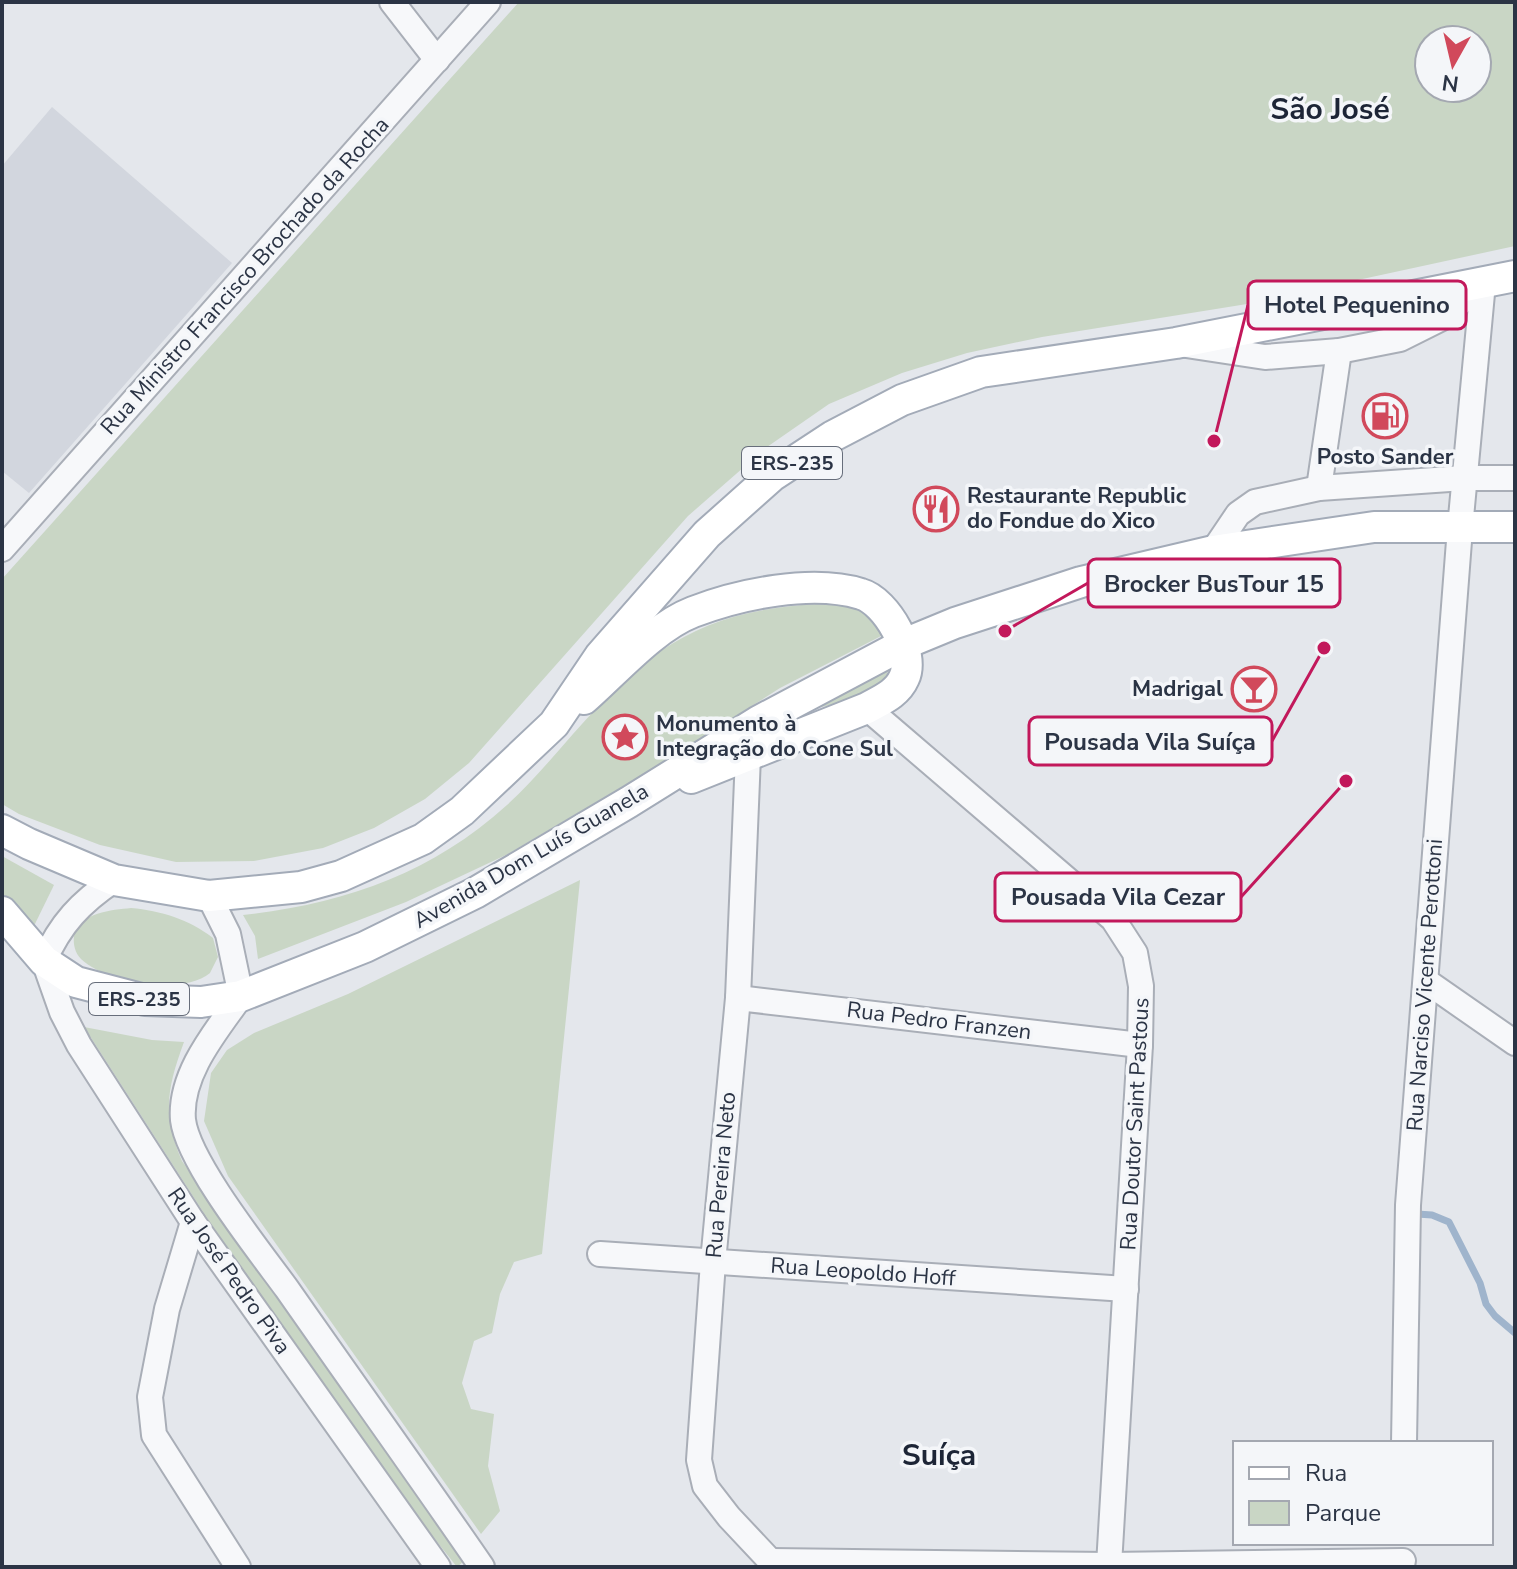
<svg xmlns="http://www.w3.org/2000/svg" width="1517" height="1569" viewBox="0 0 1517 1569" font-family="'Nunito Sans',sans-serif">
<rect width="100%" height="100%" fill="#e4e7ec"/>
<path fill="#d2d6de" d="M52 107 232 263 29 493 2 471V166Z"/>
<g fill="#c9d6c5" fill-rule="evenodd">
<path d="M519 2H1515V246L1247 304 1042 337 967 353 902 373 829 404 767 447 688 516 469 763 425 799 374 828 323 848 254 861 176 862 100 845 19 814 2 804V579ZM1429 40H1477V88H1429Z"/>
<path d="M816 604C855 607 859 603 885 634L780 688 649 771 508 854 406 902 258 959 255 936 243 915C343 904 431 874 507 805 531 783 552 758 573 734 648 649 699 611 816 604Z"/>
<path d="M889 667C885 696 828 706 804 710Z"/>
<path d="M2 856 54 885 32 930 2 893Z"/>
<path d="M580 880 542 1254 514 1262 500 1294 492 1333 474 1341 462 1383 471 1409 494 1414 488 1466 500 1511 481 1534 228 1176 204 1121 211 1073 227 1050 254 1033 348 994Z"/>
<path d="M131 908C161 911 189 919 213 938L218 957 210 973C182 996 106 983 81 959 75 953 73 944 74 936 80 912 112 910 131 908Z"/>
<path d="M84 1027 152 1040 184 1042C167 1088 162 1115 182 1161L464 1561 457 1567 406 1503 207 1218Z"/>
</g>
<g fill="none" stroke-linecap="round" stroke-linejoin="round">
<path stroke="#9fb4cc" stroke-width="7" d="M1417 1214 1432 1215 1449 1222 1480 1283 1486 1304 1495 1316 1515 1333"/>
<g stroke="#a9aeb7" stroke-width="28">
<g id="minor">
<path d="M392 2 437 60"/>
<path d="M1186 345 1265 357 1339 351 1400 339 1442 318 1483 283"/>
<path d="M1319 488 1339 351"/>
<path d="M2 549 488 2"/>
<path d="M1213 551 1238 514 1255 502 1319 488 1464 478H1515"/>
<path d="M867 708 1113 919 1135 953 1141 986 1140 1045 1109 1565"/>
<path d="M748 756 738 998 713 1262 699 1460 705 1486 729 1517 776 1567"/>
<path d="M114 880C81 902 60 924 44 961L62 1012 79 1045 193 1222 438 1567"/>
<path d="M209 896 228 934 241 996C217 1030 179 1074 183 1120 188 1162 260 1252 287 1289 352 1382 418 1474 482 1567"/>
<path d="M1426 981 1515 1043"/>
<path d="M738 998 1140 1045"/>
<path d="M193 1222 167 1309 150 1397 154 1435 238 1567"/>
<path d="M600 1254 1126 1289"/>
<path d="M1404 1443 1408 1205 1460 528 1483 283"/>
<path d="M771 1561 1109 1565 1403 1561"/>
</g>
</g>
<g stroke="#a3abb8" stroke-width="34">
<g id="major">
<path d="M584 699C616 671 654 627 693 612 740 594 812 579 861 594 886 601 916 653 904 678 897 694 881 700 867 708L691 778"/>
<path d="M2 830 29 844 114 880 209 896 301 887 341 876 423 839 462 811 554 724 600 656 707 534 772 476 833 436 902 400 981 372 1176 343 1515 276"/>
<path d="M2 912 44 961 76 982 145 1000 201 1002 241 996 365 947 475 893 629 802 759 721 904 644 955 623 1081 582 1213 551 1374 527H1515"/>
</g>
</g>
<use href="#minor" stroke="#f7f8fa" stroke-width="24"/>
<use href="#major" stroke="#fff" stroke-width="30"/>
</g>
<defs>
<g id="fuel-ring" transform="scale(2.3)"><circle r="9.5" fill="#f4f6f9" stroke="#d1495b" stroke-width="1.5"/><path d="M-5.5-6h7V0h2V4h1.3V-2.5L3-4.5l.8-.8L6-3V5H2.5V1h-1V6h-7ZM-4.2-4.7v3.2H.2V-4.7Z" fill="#d1495b"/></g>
<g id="restaurant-ring" transform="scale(2.3)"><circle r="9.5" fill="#f4f6f9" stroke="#d1495b" stroke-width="1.5"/><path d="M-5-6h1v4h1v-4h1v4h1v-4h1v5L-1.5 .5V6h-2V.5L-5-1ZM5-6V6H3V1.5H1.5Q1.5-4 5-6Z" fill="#d1495b"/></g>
<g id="bar-ring" transform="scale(2.3)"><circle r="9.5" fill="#f4f6f9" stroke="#d1495b" stroke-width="1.5"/><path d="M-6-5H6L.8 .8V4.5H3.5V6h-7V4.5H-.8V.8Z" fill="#d1495b"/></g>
<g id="sight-ring" transform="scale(2.3)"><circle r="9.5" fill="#f4f6f9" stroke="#d1495b" stroke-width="1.5"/><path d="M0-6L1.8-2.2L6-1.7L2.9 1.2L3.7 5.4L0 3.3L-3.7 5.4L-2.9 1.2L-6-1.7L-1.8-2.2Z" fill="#d1495b"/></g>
</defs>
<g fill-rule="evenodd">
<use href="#fuel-ring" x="1385" y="416"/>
<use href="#restaurant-ring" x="936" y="509"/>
<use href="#bar-ring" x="1254" y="689"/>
<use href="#sight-ring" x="625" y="737"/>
</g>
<g text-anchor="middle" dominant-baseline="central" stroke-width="7" stroke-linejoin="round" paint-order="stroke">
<g fill="#f4f6f9" stroke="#676e7b" stroke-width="2">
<rect x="742" y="447" width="100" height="32" rx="6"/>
<rect x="89" y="983" width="100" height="32" rx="6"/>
</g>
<g font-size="20" font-weight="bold" fill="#2b3445">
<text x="792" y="463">ERS-235</text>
<text x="139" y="999">ERS-235</text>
</g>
<g font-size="22" fill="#2b3445" stroke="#f4f6f9">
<text transform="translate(245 276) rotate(-48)">Rua Ministro Francisco Brochado da Rocha</text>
<text transform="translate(531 856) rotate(-30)">Avenida Dom Luís Guanela</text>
<text transform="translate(1425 985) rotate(-86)">Rua Narciso Vicente Perottoni</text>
<text transform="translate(939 1021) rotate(7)">Rua Pedro Franzen</text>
<text transform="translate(1135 1124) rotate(-87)">Rua Doutor Saint Pastous</text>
<text transform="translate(721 1175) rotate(-85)">Rua Pereira Neto</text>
<text transform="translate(229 1271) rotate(55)">Rua José Pedro Piva</text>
<text transform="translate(863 1272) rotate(4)">Rua Leopoldo Hoff</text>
</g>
<g font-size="22" font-weight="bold" fill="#2b3445" stroke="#f4f6f9" text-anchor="start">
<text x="1385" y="457" text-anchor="middle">Posto Sander</text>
<text x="967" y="496">Restaurante Republic<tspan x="967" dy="25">do Fondue do Xico</tspan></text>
<text x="1223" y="689" text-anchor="end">Madrigal</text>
<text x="656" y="724">Monumento à<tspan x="656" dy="25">Integração do Cone Sul</tspan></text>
</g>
<g font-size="30" font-weight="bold" fill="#1d2536" stroke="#f4f6f9">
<text x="1330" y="109">São José</text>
<text x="939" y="1455">Suíça</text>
</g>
</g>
<path fill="none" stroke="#c2185b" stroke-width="3" d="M1214 441L1248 305M1005 631L1088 583M1324 648L1272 741M1346 781L1241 897"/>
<g fill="#c2185b" stroke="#f4f6f9" stroke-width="3">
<circle cx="1214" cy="441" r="8"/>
<circle cx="1005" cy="631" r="8"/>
<circle cx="1324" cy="648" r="8"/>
<circle cx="1346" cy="781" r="8"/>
</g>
<g fill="#f4f6f9" stroke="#c2185b" stroke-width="3">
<rect x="1248" y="281" width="218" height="48" rx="8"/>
<rect x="1088" y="559" width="252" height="48" rx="8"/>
<rect x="1029" y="717" width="243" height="48" rx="8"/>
<rect x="995" y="873" width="246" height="48" rx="8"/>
</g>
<g font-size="24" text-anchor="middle" font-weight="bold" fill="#2b3445">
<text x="1357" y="313">Hotel Pequenino</text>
<text x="1214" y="592">Brocker BusTour 15</text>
<text x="1150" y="750">Pousada Vila Suíça</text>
<text x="1118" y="905">Pousada Vila Cezar</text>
</g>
<rect width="1517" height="1569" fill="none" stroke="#2b3445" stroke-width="8"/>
<rect x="1233" y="1441" width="260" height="104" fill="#f4f6f9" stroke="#a4a8b1" stroke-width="2"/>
<rect x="1249" y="1467" width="40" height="12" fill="#ffffff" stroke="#a4a8b1" stroke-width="2"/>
<text x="1305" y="1481" font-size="24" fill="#2b3445">Rua</text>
<rect x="1249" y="1501" width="40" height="24" fill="#c9d6c5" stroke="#a4a8b1" stroke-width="2"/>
<text x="1305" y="1521" font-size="24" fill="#2b3445">Parque</text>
<g transform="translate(1453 64) rotate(188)"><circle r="38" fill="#f4f6f9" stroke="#a4a8b1" stroke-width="2"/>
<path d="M0-6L14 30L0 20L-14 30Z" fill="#d1495b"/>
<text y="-12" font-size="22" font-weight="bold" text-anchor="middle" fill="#2b3445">N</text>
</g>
</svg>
